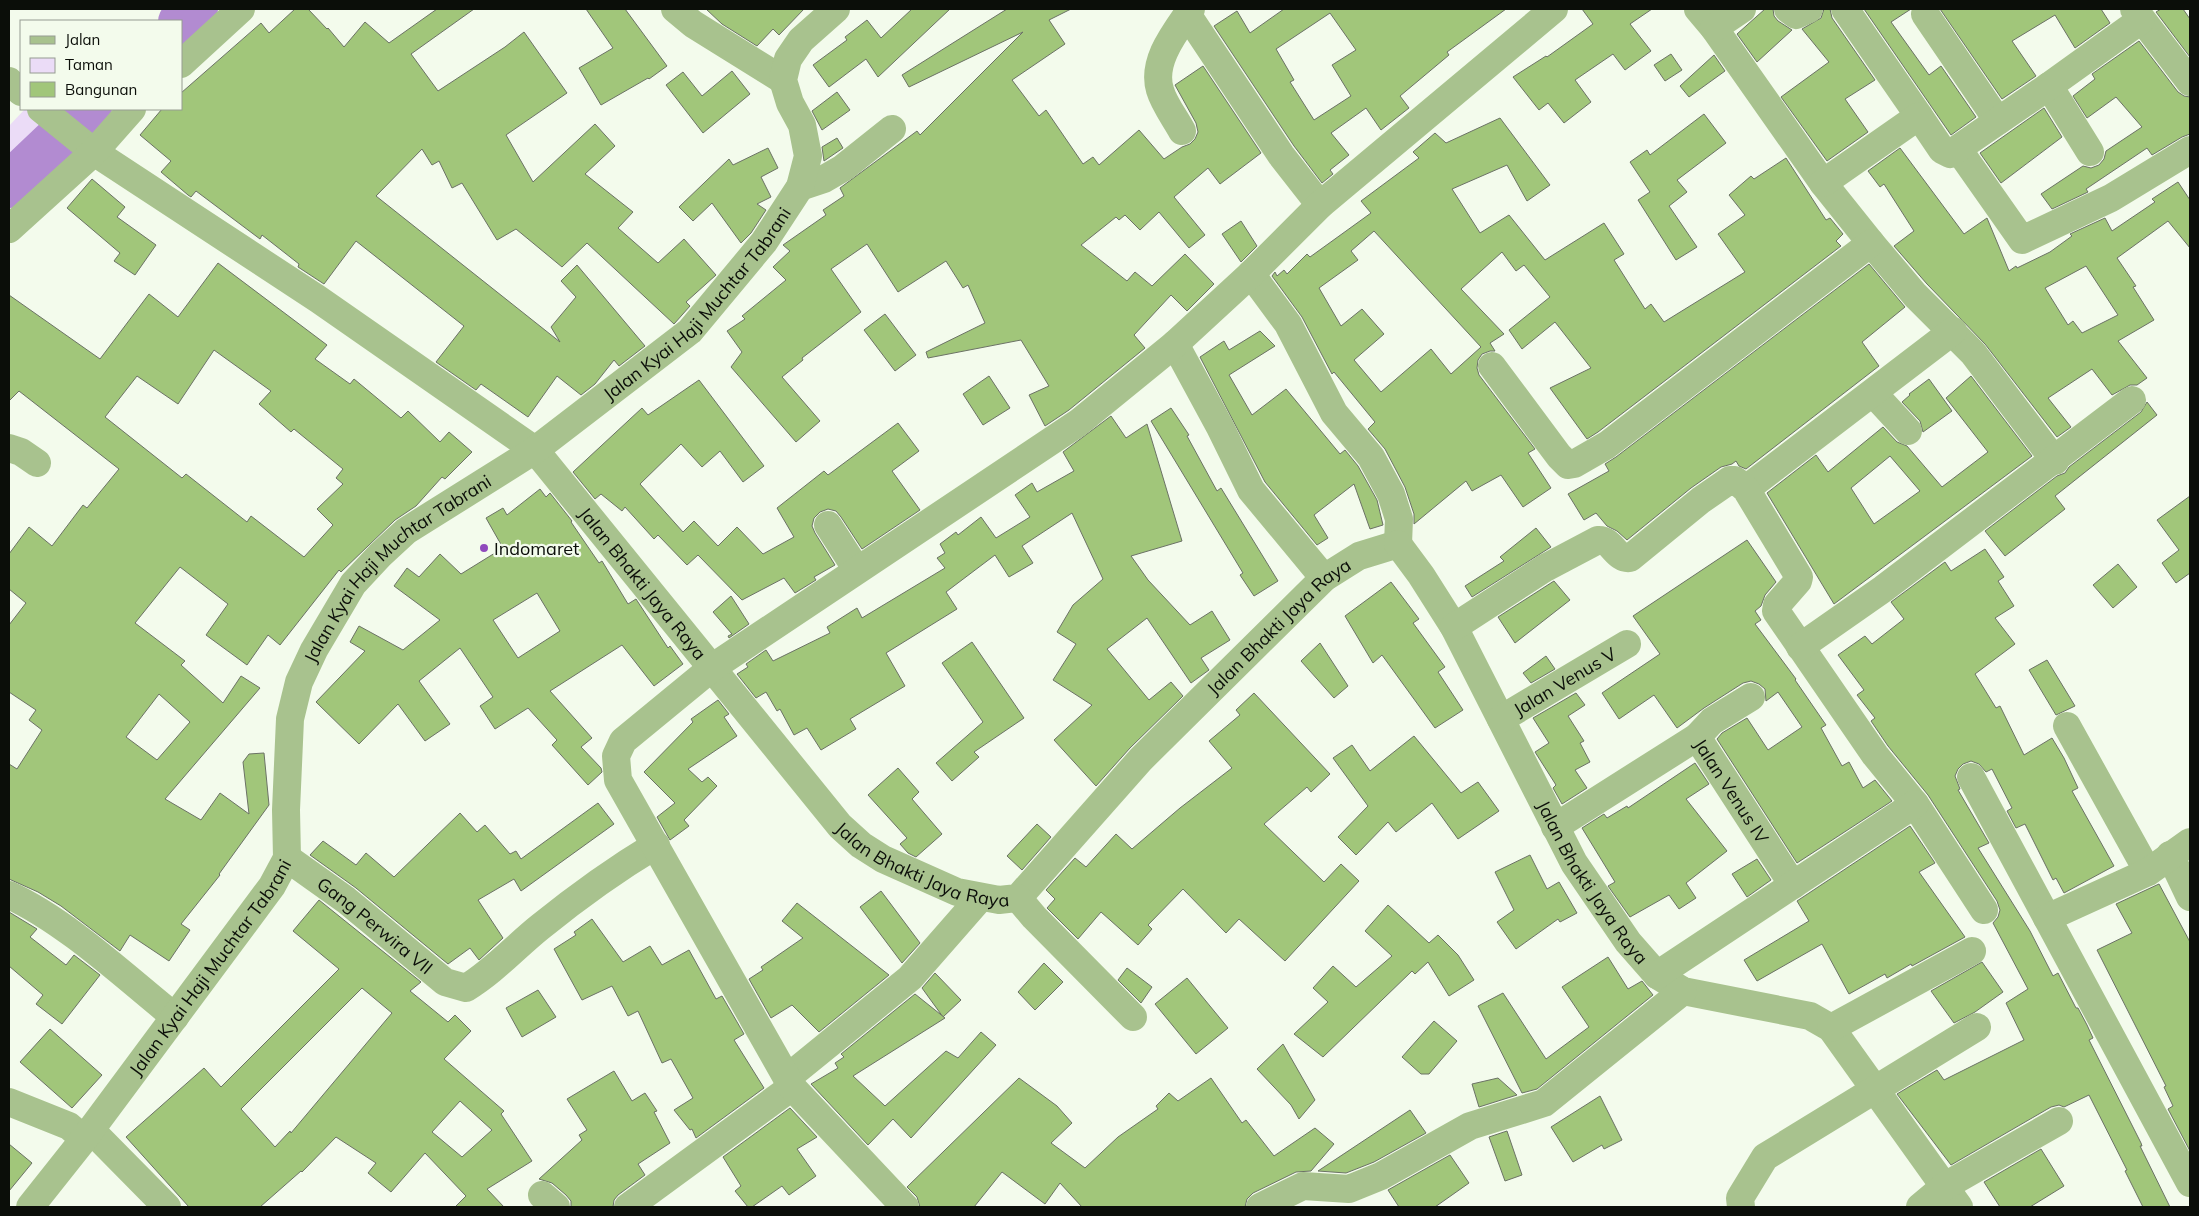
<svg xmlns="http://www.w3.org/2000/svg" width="2199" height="1216" viewBox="0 0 2199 1216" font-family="Mulish,sans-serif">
<rect width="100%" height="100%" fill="#f3fbec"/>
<path fill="#ebdcf7" d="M25 109H41L94 152 9 229V126Z"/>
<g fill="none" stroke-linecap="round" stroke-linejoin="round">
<g stroke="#b28bd1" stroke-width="46">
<path d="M181 22 195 9"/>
<path d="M9 185 89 109"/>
</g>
</g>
<g fill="#a1c67a" stroke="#6b7265" fill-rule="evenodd">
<path d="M295 9H308L327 29 328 28 344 47 365 22 389 43 437 9H474L411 54 438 91 505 47 524 32 567 93 506 135 533 182 595 124 615 146 585 174 633 212 618 228 658 263 684 239 716 275 686 302 690 306 674 324 587 243 562 267 516 229 497 240 462 183 452 188 439 161 432 165 422 149 376 196 560 342 551 327 576 297 561 281 577 265 645 346 619 366 614 360 595 384 581 395 557 376 528 417 481 384 476 390 436 362 464 326 356 241 324 284 298 267 299 264 262 235 260 239 196 191 191 197 188 195 161 172 171 161 140 135 162 109H181V93L261 23 269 33Z"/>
<path d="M586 9H625L667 66 649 79 648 78 601 105 579 68 613 48Z"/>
<path d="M706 9H804L779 35 773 29 757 46 722 24Z"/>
<path d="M912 9H950L878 77 866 59 829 87 813 65 847 40 845 37 867 20 881 38Z"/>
<path d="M1007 9H1071L1049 20 1065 44 1012 80 1039 116 1046 110 1083 164 1093 157 1099 165 1139 130 1164 159 1182 147 1190 144 1195 139 1198 132 1196 123 1175 85 1203 66 1261 153 1220 184 1208 168 1174 197 1205 235 1189 248 1159 212 1140 230 1125 215 1119 220 1116 217 1081 245 1127 281 1135 272 1152 286 1185 254 1214 284 1187 311 1171 295 1134 335 1145 348 1069 410 1045 426 1029 395 1049 386 1021 340 928 358 926 352 985 323 968 285 963 288 946 261 898 292 867 244 831 269 861 312 802 358 803 360 782 377 820 421 796 442 731 367 742 352 727 331 745 319 742 316 786 280 773 267 790 251 783 245 826 215 823 210 844 196 840 188 917 131 920 135 1023 32 909 87 902 75Z"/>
<path d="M1284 9H1506L1447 52 1449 55 1400 96 1409 108 1381 130 1366 108 1331 133 1349 155 1330 170 1333 174 1322 183 1294 146 1214 26 1237 11 1250 33ZM1330 13 1356 50 1332 65 1351 96 1314 120 1290 82 1294 80 1276 49Z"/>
<path d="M1582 9H1652L1630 24 1651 51 1625 70 1613 54 1575 80 1591 102 1564 123 1548 103 1539 110 1513 77 1546 56 1547 57 1593 24Z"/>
<path d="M1765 9H1773L1774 16 1778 21 1792 30 1757 62 1737 34Z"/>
<path d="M1824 9H1830L1832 18 1875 80 1845 99 1868 132 1827 161 1781 97 1829 62 1802 29 1821 18Z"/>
<path d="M1864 9H1911L1891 22 1929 75 1941 66 1976 117 1951 135Z"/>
<path d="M1940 9H2101L2110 23 2075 48 2055 15 2012 41 2036 76 2002 99Z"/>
<path d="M2161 9H2183L2190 19V57L2156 12Z"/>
<path d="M2139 41 2178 92 2184 96 2190 97V134L2182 137 2152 155 2147 148 2086 189 2088 192 2052 209 2041 194 2083 166 2091 168 2099 165 2104 159 2106 151 2142 127 2116 97 2087 118 2073 96 2095 79 2092 74Z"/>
<path d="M1671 54 1682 70 1665 81 1654 65Z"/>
<path d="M1714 55 1725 71 1689 97 1680 86Z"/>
<path d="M732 71 750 94 703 133 666 85 683 72 702 96Z"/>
<path d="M837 92 850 110 822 130 812 111Z"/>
<path d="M2044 108 2062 137 2001 183 1980 153Z"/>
<path d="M1704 114 1726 143 1677 180 1687 192 1669 206 1697 247 1676 260 1638 200 1650 192 1630 162 1647 150 1650 155Z"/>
<path d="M1500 118 1550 185 1527 201 1507 165 1452 189 1480 233 1509 215 1545 260 1604 223 1624 254 1614 260 1645 309 1651 304 1664 322 1745 272 1718 234 1745 215 1729 195 1751 176 1754 179 1786 158 1826 220 1830 218 1843 234 1836 241 1841 246 1598 432 1587 439 1550 388 1591 368 1555 322 1522 349 1509 330 1550 297 1524 265 1516 271 1502 252 1461 289 1504 334 1490 343 1495 351H1490L1482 354 1478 360 1477 368 1479 375 1535 449 1528 453 1551 488 1523 507 1501 475 1472 491 1466 481 1414 524V514L1405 487 1385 449 1368 429 1375 422 1334 372 1332 374 1302 317 1272 276 1275 272 1277 276 1284 270 1287 274 1307 254 1310 257 1371 213 1361 201 1419 158 1413 152 1435 133 1446 143ZM1374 231 1481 347 1451 374 1431 349 1381 392 1354 360 1384 334 1362 309 1341 326 1319 288 1358 260 1351 251Z"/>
<path d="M837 138 843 148 824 161 822 147Z"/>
<path d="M768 148 778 168 761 177 771 197 757 204 766 210 751 233 741 243 712 203 693 221 679 207 729 159 733 165Z"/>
<path d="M1900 148 1964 234 1987 218 2009 271 2016 266 2017 268 2050 252 2072 236 2070 234 2105 218 2112 231 2155 202 2152 199 2178 182 2190 200V248L2168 221 2117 258 2136 286 2133 287 2154 320 2118 341 2147 378 2137 385H2130L2112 395 2092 369 2048 398 2071 427 2057 437 1985 344 1927 284 1894 246 1914 231 1884 184 1880 187 1868 171ZM2086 266 2118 315 2082 333 2073 321 2068 325 2045 288Z"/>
<path d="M92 179 125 207 117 217 156 245 135 275 114 261 120 253 67 208Z"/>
<path d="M1241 221 1257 246 1241 262 1222 234Z"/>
<path d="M218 263 327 345 315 359 350 384 354 379 401 418 408 411 440 442 449 432 472 452 445 479 442 477 416 506 395 520 341 572 339 570 280 645 268 635 247 665 206 635 228 604 180 567 135 623 185 661 181 665 223 703 241 676 260 688 165 799 201 820 220 793 249 814 243 762 249 754 264 753 269 805 219 874 220 875 181 924 190 930 169 961 130 935 120 951 61 906 38 892 9 879V764L17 769 42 730 29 720 36 710 9 692V625L26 603 9 589V554L29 527 52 546 83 505 87 508 119 469 19 391 9 401V295L100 359 149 294 178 317ZM214 350 271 391 259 404 291 432 294 429 343 469 336 478 343 484 317 509 333 525 304 557 251 516 247 522 186 474 182 478 105 417 137 376 178 404ZM159 694 190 722 157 760 126 737Z"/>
<path d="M1869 264 1905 307 1862 342 1879 366 1746 469 1739 466 1736 461 1732 464 1721 467 1691 488 1627 540 1617 531 1607 526 1596 513 1584 520 1568 494 1609 471 1605 464 1616 457Z"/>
<path d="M885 314 916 355 895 371 864 330Z"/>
<path d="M1260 331 1275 346 1229 375 1252 415 1286 389 1340 454 1345 450 1358 466 1377 500 1383 525 1370 529 1354 484 1314 515 1328 538 1317 545 1265 482 1200 357 1224 341 1229 350Z"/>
<path d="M989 376 1010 408 983 425 963 394Z"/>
<path d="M1971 376 2032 456 1834 604 1767 493 1816 455 1828 472 1883 427 1897 442 1907 446 1942 487 1988 452 1946 398ZM1890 456 1920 491 1874 524 1851 488Z"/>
<path d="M1929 379 1952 411 1923 432 1920 421 1902 402 1910 395 1909 394Z"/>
<path d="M699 380 764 466 743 482 720 451 702 467 681 444 640 484 683 532 694 521 718 546 737 527 763 554 794 537 777 508 824 471 828 475 898 423 919 451 892 471 920 510 862 549 841 517 836 511 828 509 820 512 814 518 812 526 815 533 835 565 814 577 816 580 795 593 784 578 742 600 698 555 687 565 658 535 654 539 625 507 622 511 601 494 595 499 573 472 642 408 648 415Z"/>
<path d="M2147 402 2157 415 2055 496 2065 509 2005 556 1985 531 2057 476 2065 473 2069 467 2141 412Z"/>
<path d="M1171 408 1189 435 1187 436 1217 491 1221 488 1278 581 1254 596 1240 575 1243 573 1151 421Z"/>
<path d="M1111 416 1126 438 1147 424 1182 541 1131 556 1148 580 1190 625 1212 611 1230 640 1201 658 1209 670 1191 683 1147 618 1107 649 1149 700 1171 682 1183 696 1130 748 1096 786 1054 740 1092 705 1053 680 1076 644 1057 632 1073 605 1103 579 1072 513 1022 546 1033 563 1009 577 995 555 946 592 957 609 886 653 905 686 850 719 856 729 821 750 807 728 794 735 780 709 777 711 766 692 756 698 737 674 748 667 746 664 766 650 773 661 830 633 827 627 857 608 862 618 945 568 937 558 945 553 940 544 956 532 958 535 981 517 996 538 1030 517 1015 495 1032 483 1037 492 1074 471 1063 452Z"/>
<path d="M540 489 546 497 550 493 572 521 571 522 599 563 602 561 628 604 636 599 668 648 670 646 683 664 654 686 622 645 550 691 592 738 581 747 601 768 602 772 588 785 552 745 557 740 528 708 495 729 480 706 493 697 460 648 419 681 450 724 425 741 398 704 359 744 316 702 365 651 350 642 359 626 403 650 440 620 394 586 407 568 419 577 440 554 461 574 503 548 486 518 503 508 507 515ZM537 593 560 631 518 658 493 620Z"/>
<path d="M2190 496V573L2176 583 2162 563 2179 550 2157 520Z"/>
<path d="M1536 528 1551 547 1472 597 1465 586 1504 561 1500 557Z"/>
<path d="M1747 540 1776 582 1765 595 1761 606 1755 611 1761 620 1755 624 1796 679 1795 680 1826 725 1821 728 1842 766 1849 762 1863 788 1875 780 1892 801 1797 863 1717 739 1722 733 1747 718 1768 750 1802 727 1778 692 1766 701 1765 689 1759 684 1751 681 1743 683 1704 708 1677 728 1654 695 1619 719 1602 693 1660 654 1633 616Z"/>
<path d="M1985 549 2004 577 1998 581 2014 606 1995 618 2015 644 1975 674 1996 708 2000 706 2024 755 2052 738 2064 758 2078 788 2072 791 2114 866 2064 893 2056 878 2053 880 2025 824 2016 828 2007 811 2012 808 1992 769 1986 772 1979 764 1971 761 1963 764 1958 769 1955 776 1960 789 1958 790 1989 843 1978 848 2030 931 2053 976 2058 973 2076 1008H2078L2087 1025 2093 1038 2089 1040 2141 1143 2142 1146H2140L2170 1207H2143L2125 1171 2127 1170 2089 1095 2064 1107 2059 1105 2051 1107 1951 1165 1897 1094 1937 1070 1944 1080 2024 1040 2006 1003 2028 989 1993 923 1998 917 2000 910 1997 901 1928 795 1888 746 1871 721 1875 718 1857 695 1864 690 1838 655 1865 636 1872 644 1904 619 1891 602 1945 562 1951 571Z"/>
<path d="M2118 564 2137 587 2113 608 2093 585Z"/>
<path d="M1554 581 1570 600 1515 643 1498 617Z"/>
<path d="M1391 582 1419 619 1413 623 1445 667 1438 672 1463 710 1435 728 1382 655 1373 663 1345 616Z"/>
<path d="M731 596 749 624 729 638 728 636 732 634 713 612Z"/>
<path d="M972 642 1024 718 974 752 979 757 952 781 936 763 983 722 942 663Z"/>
<path d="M1320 643 1348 686 1334 698 1301 661Z"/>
<path d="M1546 656 1555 669 1531 683 1523 673Z"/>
<path d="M2047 660 2075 706 2056 715 2029 670Z"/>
<path d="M1254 693 1330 774 1311 792 1307 787 1264 824 1324 882 1341 864 1359 881 1285 961 1239 919 1226 933 1183 889 1148 925 1152 929 1138 945 1101 912 1078 939 1047 908 1055 899 1046 890 1075 858 1086 867 1116 834 1132 849 1180 808 1232 768 1209 741 1240 715 1236 710Z"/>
<path d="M1576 693 1585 705 1568 716 1584 741 1580 743 1590 762 1575 770 1587 788 1562 804 1553 788 1556 785 1535 752 1549 743 1533 718Z"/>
<path d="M718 700 729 714 724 717 737 736 688 769 702 782 708 777 717 786 684 820 689 826 670 840 657 817 675 803 644 772 693 722 691 719Z"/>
<path d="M1414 736 1461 793 1478 782 1499 811 1458 839 1432 803 1396 832 1388 822 1356 855 1338 837 1368 806 1333 758 1352 745 1370 771Z"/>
<path d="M1695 763 1709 784 1686 799 1727 851 1686 883 1696 898 1679 909 1669 895 1630 917 1608 886 1615 882 1582 828 1604 814 1607 818 1627 806 1628 808Z"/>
<path d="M898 768 919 792 912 799 942 834 916 857 908 853 900 844 907 838 868 795Z"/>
<path d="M598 803 614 824 521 891 514 879 478 900 503 938 479 960 470 948 448 964 356 888 310 855 323 841 356 865 366 853 394 877 460 813 477 832 485 825 510 854 516 851 521 859Z"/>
<path d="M1037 824 1051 837 1022 870 1007 856Z"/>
<path d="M1910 826 1935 863 1919 872 1965 937 1912 966 1911 964 1887 978 1885 974 1849 994 1822 944 1757 981 1744 960 1809 921 1797 901Z"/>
<path d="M1530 855 1547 889 1559 882 1577 913 1560 922 1558 919 1516 949 1497 922 1514 910 1495 872Z"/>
<path d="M1757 859 1771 880 1747 897 1732 874Z"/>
<path d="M2159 884 2190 942V1151L2168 1109 2173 1106 2164 1087 2166 1086 2097 950 2132 933 2116 904Z"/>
<path d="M881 891 920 943 902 963 860 907Z"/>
<path d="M319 900 421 982 410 991 448 1022 455 1015 471 1031 444 1059 504 1111 501 1114 532 1161 487 1189 504 1207H455L466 1196 425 1153 391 1192 368 1173 376 1163 336 1137 302 1172 301 1171 260 1207H189L126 1137 204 1068 221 1087 339 969 293 931ZM362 988 392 1013 291 1133 290 1131 275 1147 241 1109ZM460 1101 492 1130 462 1157 432 1132Z"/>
<path d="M797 903 889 975 819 1032 792 1005 771 1018 749 979 763 970 761 967 803 938 782 921Z"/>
<path d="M1388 905 1429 943 1438 935 1458 955 1474 980 1449 996 1428 962 1415 974 1412 971 1323 1057 1294 1034 1328 1002 1313 988 1333 966 1356 987 1392 956 1365 931Z"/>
<path d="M9 912 37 929 30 937 66 965 74 955 100 975 62 1024 36 1004 43 995 9 966Z"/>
<path d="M592 919 623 962 650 946 662 965 689 950 716 999 722 996 744 1034 734 1040 764 1088 696 1138 692 1129 690 1130 674 1110 693 1098 671 1059 662 1063 638 1011 628 1016 612 986 582 1000 554 949 576 935 574 932Z"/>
<path d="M1608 957 1628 989 1642 981 1653 995 1537 1089 1522 1093 1478 1006 1503 993 1546 1059 1589 1027 1562 987Z"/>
<path d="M1982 962 2003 992 1975 1012 1954 1023 1931 991Z"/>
<path d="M1044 963 1063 982 1035 1010 1018 992Z"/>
<path d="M1127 968 1152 987 1141 1003 1118 980Z"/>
<path d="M935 973 961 1000 943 1017 922 988Z"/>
<path d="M1187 978 1228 1028 1196 1054 1155 1004Z"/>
<path d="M538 990 556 1017 522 1037 506 1008Z"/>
<path d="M915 994 945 1018 853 1076 885 1106 946 1051 958 1058 981 1032 996 1045 911 1138 893 1119 868 1145 811 1084 838 1068 835 1063 844 1057 841 1054Z"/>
<path d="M1434 1021 1457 1041 1429 1074H1421L1402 1057Z"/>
<path d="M50 1029 102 1075 72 1108 20 1062Z"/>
<path d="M1283 1044 1315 1100 1299 1119 1291 1105 1257 1069Z"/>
<path d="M614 1071 632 1101 645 1093 657 1111 654 1112 670 1143 638 1164 645 1175 618 1195 614 1200 613 1207H571V1201L566 1195 552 1183 539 1179 582 1140 579 1135 587 1130 567 1099Z"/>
<path d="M1019 1078 1057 1106 1072 1123 1051 1143 1085 1168 1118 1137 1158 1109 1156 1106 1169 1093 1178 1101 1211 1078 1242 1123 1246 1120 1274 1156 1315 1128 1334 1144 1311 1171 1296 1172 1253 1193 1247 1199 1245 1207H1082L1060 1183 1045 1204 1002 1172 974 1207H920L917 1197 907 1187Z"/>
<path d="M1498 1078 1517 1095 1479 1107 1472 1084Z"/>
<path d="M1600 1096 1622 1140 1604 1149 1602 1145 1573 1162 1551 1127Z"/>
<path d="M790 1108 817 1137 797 1149 816 1176 789 1195 782 1186 752 1207H748L735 1191 741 1186 723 1157Z"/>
<path d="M1410 1110 1426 1133 1374 1162 1346 1173 1318 1171Z"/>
<path d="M1507 1131 1522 1175 1505 1181 1489 1137Z"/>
<path d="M9 1144 32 1163 9 1191Z"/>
<path d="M2041 1149 2064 1186 2030 1207H2000L1984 1182Z"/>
<path d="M1450 1155 1469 1183 1435 1207H1399L1388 1190Z"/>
</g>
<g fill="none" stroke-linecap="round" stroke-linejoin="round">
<g stroke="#a8c28e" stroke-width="28">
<path d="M675 9 693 24 783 80"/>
<path d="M1698 9 1714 28 1823 183 1871 243 1915 295 1973 353 2055 461"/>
<path d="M1788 9 1796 15 1809 9"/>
<path d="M1845 9 1919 116"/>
<path d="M2134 9 2190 82"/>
<path d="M1187 14 1281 155 1320 205"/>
<path d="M1925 14 1998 121"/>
<path d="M1714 28 1742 9"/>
<path d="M181 64 241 9"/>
<path d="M9 81 21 92"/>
<path d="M2049 86 2090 152"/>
<path id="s1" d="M41 109 94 152 318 299 535 450 840 826 861 845 883 859 957 892 999 900 1018 898 1141 759 1324 578 1359 556 1398 544"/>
<path d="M1182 131C1175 118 1164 104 1160 90 1151 61 1176 31 1191 9"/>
<path d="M1958 149 2022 240 2111 198 2190 150"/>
<path d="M1823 183 1919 116 1942 150 1950 154 2049 86 2141 20"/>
<path d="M800 187 824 179 843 168 892 129"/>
<path d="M9 229 94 152 132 109"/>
<path d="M1251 274 1288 324 1334 413 1371 457 1391 494 1399 519 1398 544"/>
<path d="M1175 344 1220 427 1251 490 1324 578"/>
<path d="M1492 366 1559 456 1568 465 1574 464 1607 445 1871 243"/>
<path d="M1873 393 1908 431"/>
<path d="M9 448 21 452 37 463"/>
<path d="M1746 489 1953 331"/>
<path d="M828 525 857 570"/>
<path id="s2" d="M1398 544 1421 575 1454 627 1574 863 1628 942 1657 975 1683 991 1810 1016 1831 1028 1959 1207"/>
<path d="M1454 627 1545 568 1598 540C1612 539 1616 560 1630 558L1701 500 1730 480H1735L1746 489 1799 577 1798 581 1777 605 1776 611 1875 755 1915 804 1984 910"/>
<path d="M1800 647 1883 589 2132 400"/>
<path id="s3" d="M1501 719 1627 644"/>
<path d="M2067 726 2148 872"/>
<path id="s4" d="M1697 737 1793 885"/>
<path d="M1971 777 2190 1183"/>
<path d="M1555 827 1697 737 1712 721 1751 697"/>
<path d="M2170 855 2190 897"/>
<path id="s5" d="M287 858 346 900 445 982 466 988C494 971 515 947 540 927 577 897 616 869 656 845"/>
<path d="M9 895C67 922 124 976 175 1017"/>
<path d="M1018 898 1034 917 1133 1017"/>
<path d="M2047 918 2148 872 2190 842"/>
<path d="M1657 975 1915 804"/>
<path d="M1831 1028 1972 951"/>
<path d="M787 1078 910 978 980 898"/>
<path d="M9 1102 69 1126 84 1139"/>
<path d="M91 1130 167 1207"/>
<path d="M542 1195 556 1207"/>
<path id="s6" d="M30 1207 84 1139 272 886 287 858 286 810 290 719 299 682 314 650 353 584 380 555 406 531 535 450 690 331 764 242 800 187 808 156 802 125 790 103 783 80 788 59 801 40 836 9"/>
<path d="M628 1207 792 1087"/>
<path d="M905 1207 792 1087 618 780 616 756 623 741 713 667 1078 423 1175 344 1251 274 1320 205 1554 9"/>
<path d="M1260 1207 1303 1186 1349 1189 1381 1176 1470 1126 1544 1103 1683 991"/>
<path d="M1741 1207 1740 1198 1765 1157 1977 1027"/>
<path d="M1920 1207 1945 1186 2059 1121"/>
</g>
</g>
<circle fill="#8f49bc" stroke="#f3fbec" stroke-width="2" cx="484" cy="548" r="5"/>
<g text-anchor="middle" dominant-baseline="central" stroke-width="4.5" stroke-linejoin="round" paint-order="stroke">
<g font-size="18" fill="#0b0e09" stroke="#f3fbec">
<text stroke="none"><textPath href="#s6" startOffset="1170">Jalan Kyai Haji Muchtar Tabrani</textPath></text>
<text stroke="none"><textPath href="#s6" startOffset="765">Jalan Kyai Haji Muchtar Tabrani</textPath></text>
<text stroke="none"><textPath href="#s1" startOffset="772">Jalan Bhakti Jaya Raya</textPath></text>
<text stroke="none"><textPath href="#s1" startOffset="1659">Jalan Bhakti Jaya Raya</textPath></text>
<text stroke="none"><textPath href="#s3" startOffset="74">Jalan Venus V</textPath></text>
<text stroke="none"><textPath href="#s4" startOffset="64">Jalan Venus IV</textPath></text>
<text stroke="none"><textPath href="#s1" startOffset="1178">Jalan Bhakti Jaya Raya</textPath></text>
<text stroke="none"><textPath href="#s2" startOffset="391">Jalan Bhakti Jaya Raya</textPath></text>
<text stroke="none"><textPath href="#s5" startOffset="111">Gang Perwira VII</textPath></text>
<text stroke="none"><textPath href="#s6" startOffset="300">Jalan Kyai Haji Muchtar Tabrani</textPath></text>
</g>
<g font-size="18" fill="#0b0e09" stroke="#f3fbec" text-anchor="start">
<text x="494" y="548">Indomaret</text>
</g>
</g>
<rect width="2199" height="1216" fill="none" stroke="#0b0e09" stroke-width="20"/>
<rect x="20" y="20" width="162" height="90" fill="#f3fbec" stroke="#969c91"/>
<rect x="30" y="36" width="25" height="8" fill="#a8c28e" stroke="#969c91"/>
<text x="65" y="45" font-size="15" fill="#0b0e09">Jalan</text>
<rect x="30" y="58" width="25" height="15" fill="#ebdcf7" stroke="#969c91"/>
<text x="65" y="70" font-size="15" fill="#0b0e09">Taman</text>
<rect x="30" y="82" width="25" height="15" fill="#a1c67a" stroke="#969c91"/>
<text x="65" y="95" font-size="15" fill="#0b0e09">Bangunan</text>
</svg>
